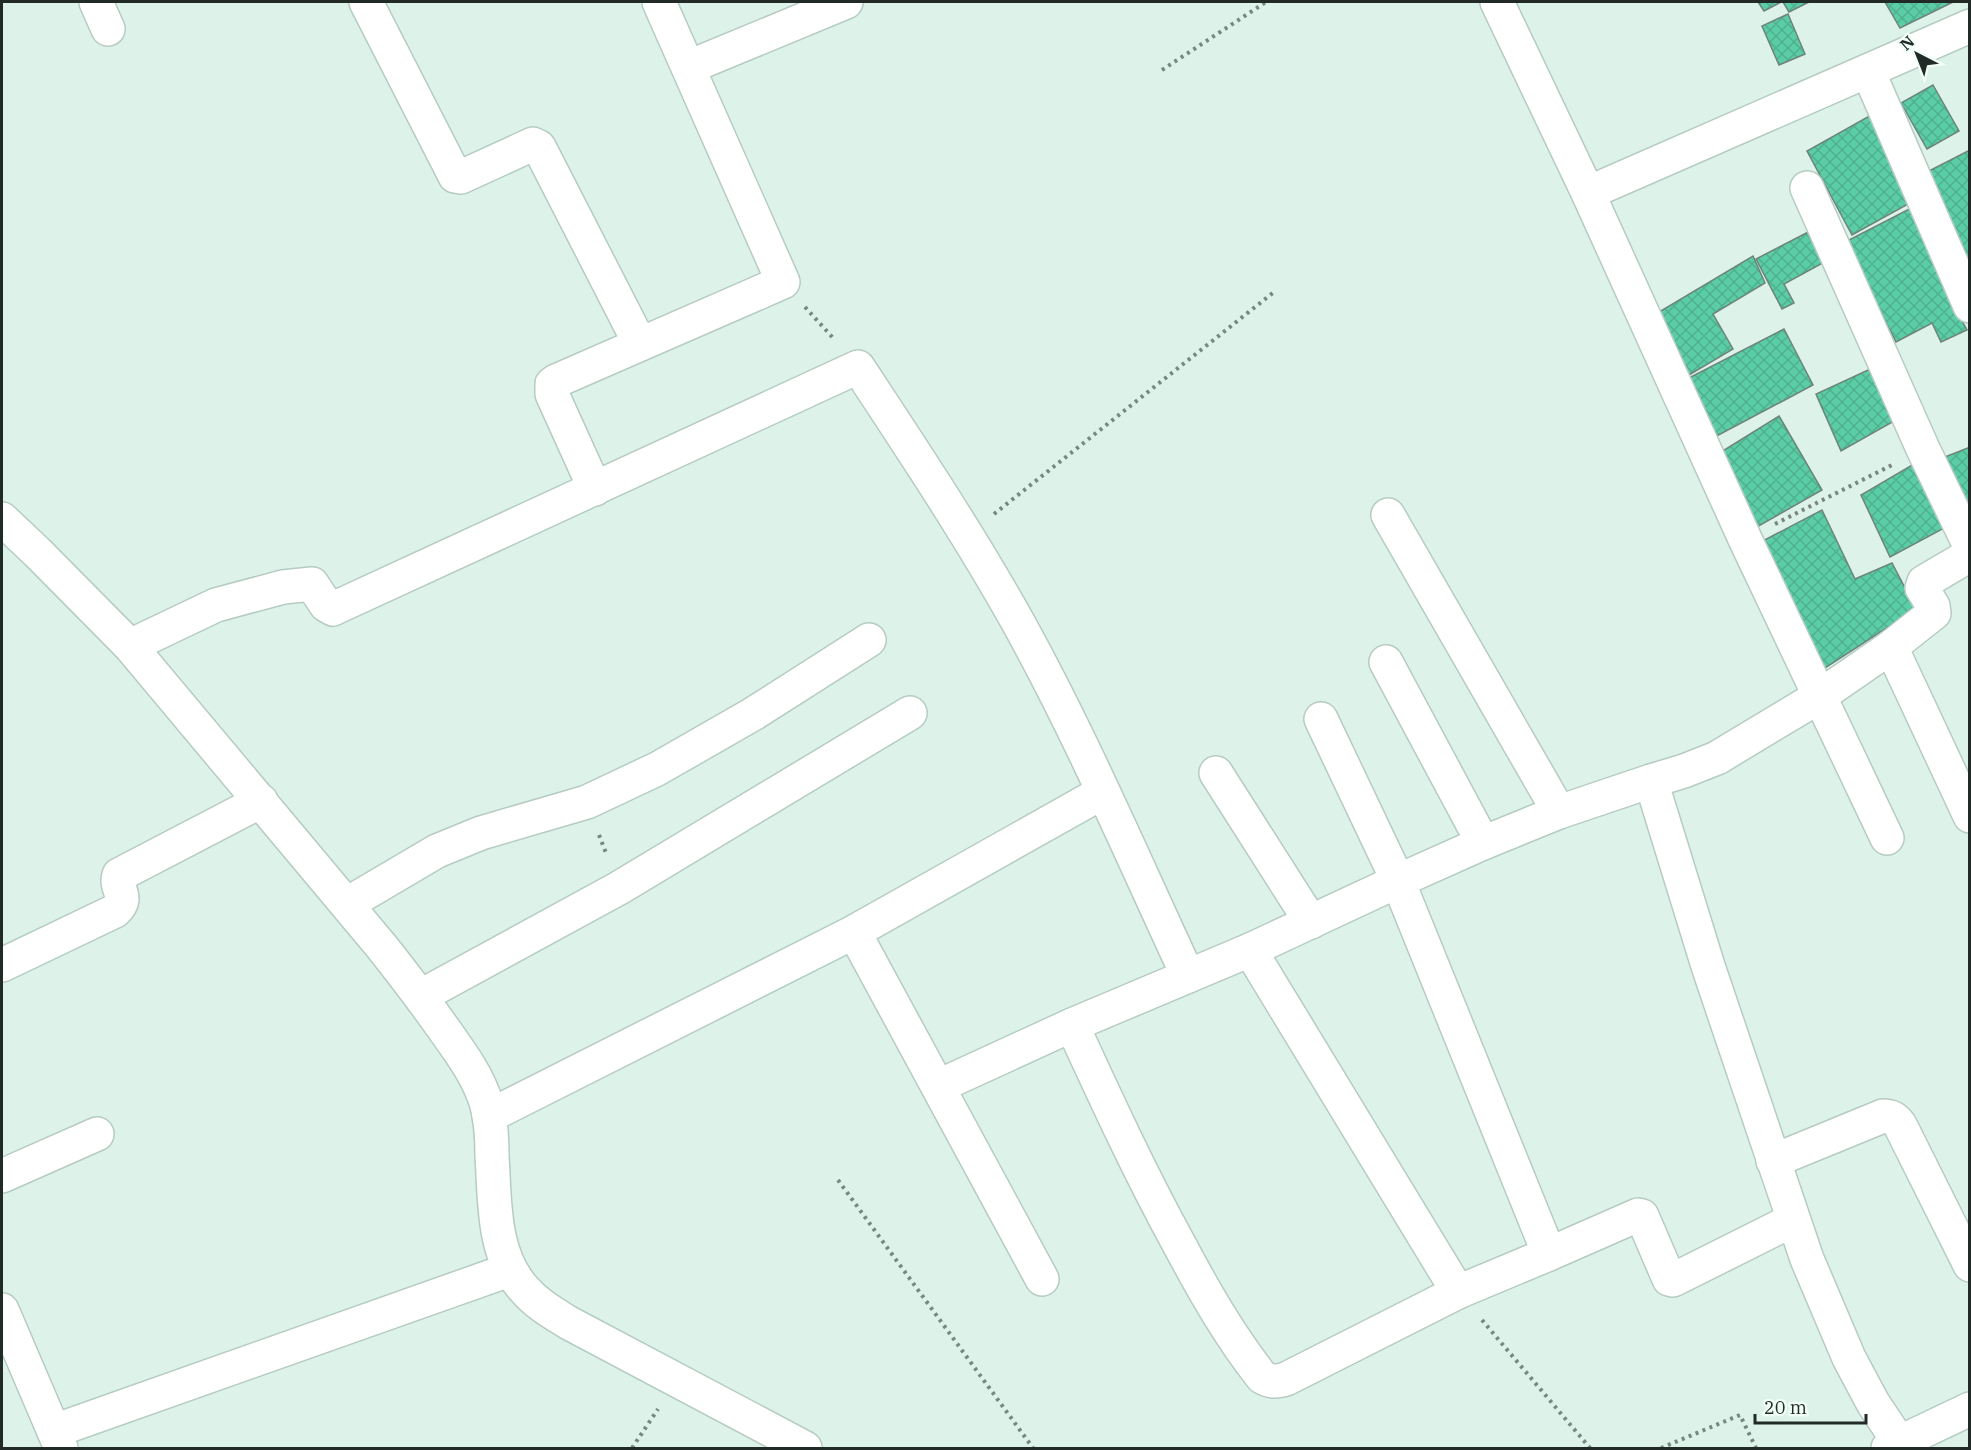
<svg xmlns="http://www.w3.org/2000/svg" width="1971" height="1450" viewBox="0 0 1971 1450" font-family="'IBM Plex Serif',serif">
<defs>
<pattern id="building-cross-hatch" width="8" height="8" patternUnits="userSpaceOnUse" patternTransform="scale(1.5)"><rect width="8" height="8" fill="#5bcda6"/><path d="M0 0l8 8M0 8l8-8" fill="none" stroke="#4fb08f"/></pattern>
</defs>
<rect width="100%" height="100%" fill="#ddf3e9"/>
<g fill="url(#building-cross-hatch)" stroke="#6e837a" stroke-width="1.5">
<path d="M1758 2H1781L1764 11Z"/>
<path d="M1783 2H1809L1789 12Z"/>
<path d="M1885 2H1953L1900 28Z"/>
<path d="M1788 14 1805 54 1779 65 1762 26Z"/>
<path d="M1933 85 1959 131 1927 149 1901 103Z"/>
<path d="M1873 114 1919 198 1852 235 1807 151Z"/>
<path d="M1970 150V270L1919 176Z"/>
<path d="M1919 204 1953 278 1942 285 1967 330 1941 342 1932 323 1896 342 1845 242Z"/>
<path d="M1814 229 1830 259 1784 284 1794 303 1782 309 1756 259Z"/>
<path d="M1753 256 1765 283 1713 314 1733 349 1684 378 1649 318Z"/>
<path d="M1784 329 1813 385 1711 439 1681 382Z"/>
<path d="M1879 365 1903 416 1841 451 1816 394Z"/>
<path d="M1779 416 1822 490 1755 528 1713 457Z"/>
<path d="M1970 447V519L1940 459Z"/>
<path d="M1919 461 1948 526 1890 557 1861 495Z"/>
<path d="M1822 510 1855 579 1892 563 1916 609 1822 670 1757 544Z"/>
</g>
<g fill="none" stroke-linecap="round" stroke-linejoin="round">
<g stroke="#b6ccc2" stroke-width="36">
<g id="minor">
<path d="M96 2 108 29"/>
<path d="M366 2 455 176 461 177 533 144 539 147 640 344"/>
<path d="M1497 2 1588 193 1745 539 1887 838"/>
<path d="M689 67 846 2"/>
<path d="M1868 71 1970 306"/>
<path d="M1807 188 1923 449 1970 546"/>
<path d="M1588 193 1970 26"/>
<path d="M595 489 552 394V384L556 381 783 282 659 2"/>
<path d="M1388 515 1559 812"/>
<path d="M2 519 38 553 130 646 382 947C405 976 427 1005 448 1035 463 1056 478 1077 486 1102 491 1119 492 1138 492 1156 495 1201 492 1255 525 1290 537 1304 553 1313 569 1323L805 1448"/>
<path d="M1970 555 1924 582 1922 588 1933 606 1934 613 1891 647 1970 816"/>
<path d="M130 646 216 605 283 587 312 584 326 605 333 609 337 607 858 367C914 452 970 536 1019 624 1082 738 1133 858 1188 976"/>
<path d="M1386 662 1483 843"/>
<path d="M1216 773 1311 922"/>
<path d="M1651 781 1684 771 1717 758 1820 696 1891 647"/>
<path d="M347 904 437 851 481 833 587 802 657 769 753 714 869 640"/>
<path d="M1250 950 1458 1292"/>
<path d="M2 965 115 911C131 897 114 889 119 875L261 801"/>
<path d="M421 996 619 888 910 713"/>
<path d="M1072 1025C1106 1099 1140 1173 1179 1244 1204 1291 1229 1335 1262 1377 1271 1382 1276 1382 1286 1379L1458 1292 1549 1254 1398 881 1321 719"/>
<path d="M939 1086 1072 1025 1250 950 1398 881 1483 843 1559 812 1651 781 1708 966 1807 1259 1849 1358 1873 1403 1903 1448"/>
<path d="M489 1116 854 932"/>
<path d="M1773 1161 1883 1116C1891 1116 1895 1118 1900 1125L1970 1265"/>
<path d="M2 1176 97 1134"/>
<path d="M1549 1254 1638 1215 1642 1216 1669 1279 1673 1280 1793 1220"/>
<path d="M1042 1279 854 932 1103 792"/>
<path d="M54 1431 509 1270"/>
<path d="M1888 1448 1970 1409"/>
</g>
</g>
<g stroke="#b6ccc2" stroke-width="36">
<path id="tertiary" d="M2 1310 61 1448"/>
</g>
<g stroke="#788780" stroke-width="4" stroke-dasharray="3 4.5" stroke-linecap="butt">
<path d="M1162 70 1266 2"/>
<path d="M805 307 834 339"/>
<path d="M994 514 1274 292"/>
<path d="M1775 524 1892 465"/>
<path d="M599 835 606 853"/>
<path d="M838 1180 1033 1448"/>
<path d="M1482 1320 1590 1448"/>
<path d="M632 1448 658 1409"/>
<path d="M1661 1448 1740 1415 1756 1448"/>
</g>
<use href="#minor" stroke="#fff" stroke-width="33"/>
<use href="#tertiary" stroke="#fff" stroke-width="33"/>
</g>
<rect width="1971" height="1450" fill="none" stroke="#222a27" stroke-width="6"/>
<g transform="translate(1917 54) rotate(318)" stroke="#f1fef8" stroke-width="4.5" paint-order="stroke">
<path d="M0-4.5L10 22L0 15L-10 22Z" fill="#222a27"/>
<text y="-9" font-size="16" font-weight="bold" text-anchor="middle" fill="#222a27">N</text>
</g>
<path d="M1755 1414v9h111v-9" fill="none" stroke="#222a27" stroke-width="3"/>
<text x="1764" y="1414" font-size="18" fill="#222a27" stroke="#f1fef8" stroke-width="4.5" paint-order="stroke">20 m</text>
</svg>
